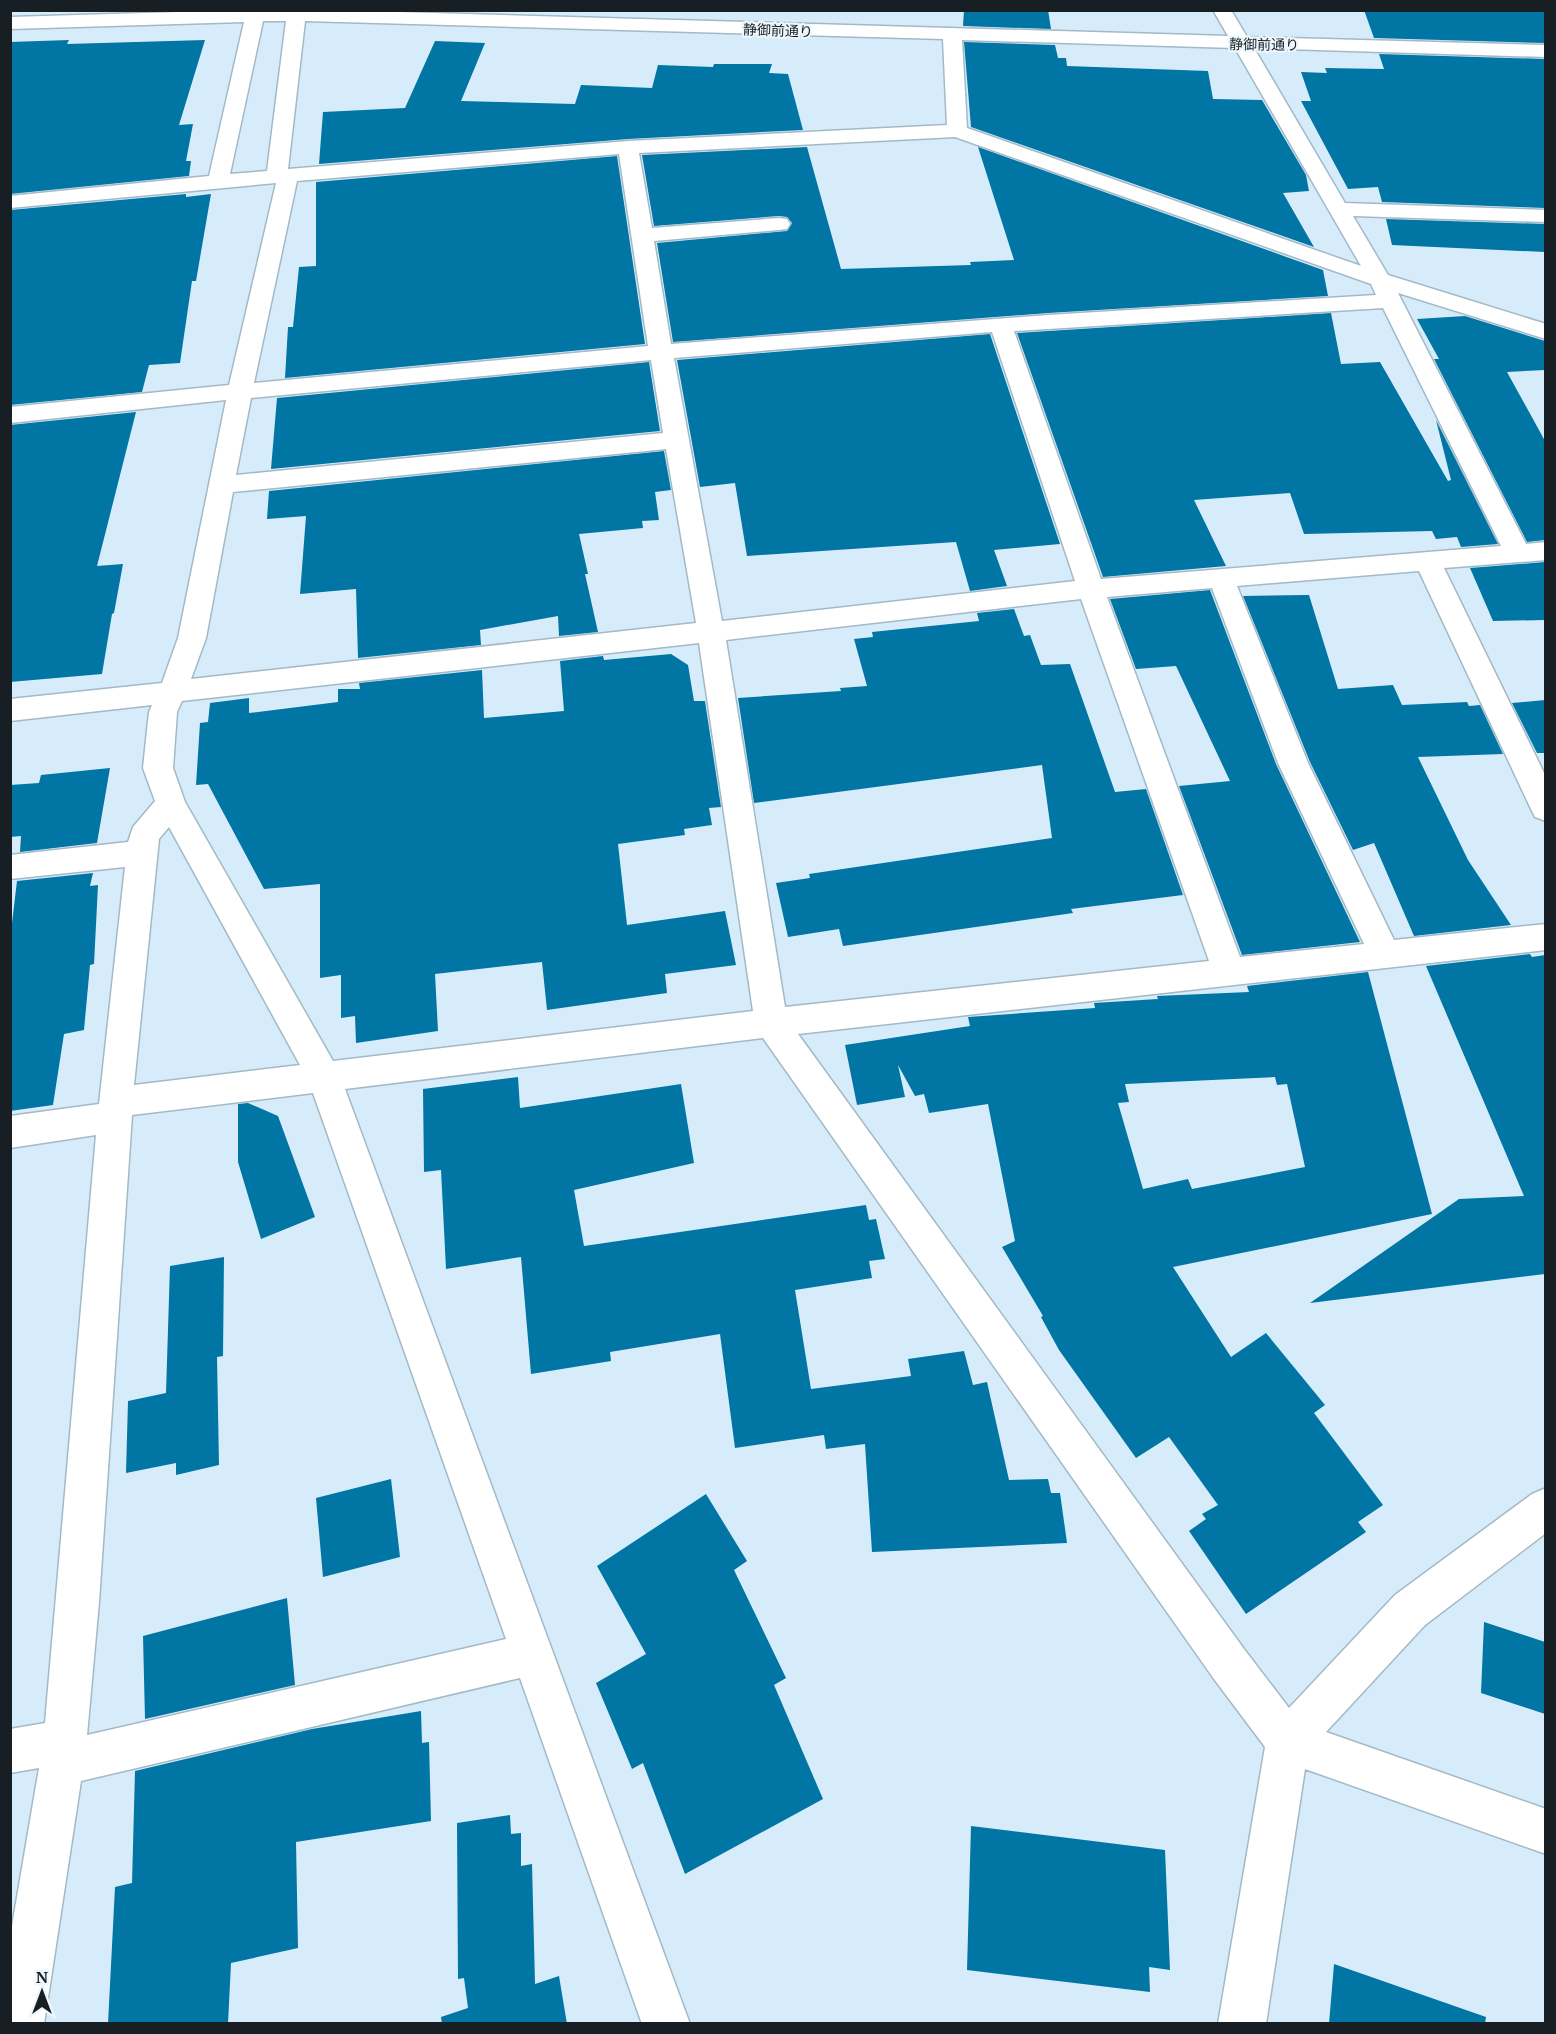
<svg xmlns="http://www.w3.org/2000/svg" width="1556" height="2034" viewBox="0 0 1556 2034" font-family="'PT Serif','Noto Sans JP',serif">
<rect width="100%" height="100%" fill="#d6ecfa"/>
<g fill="#0175a3" fill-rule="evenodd">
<path d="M964 10H1048L1051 29 963 26Z"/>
<path d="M1364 10H1545V43L1374 38Z"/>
<path d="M69 40 67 44 205 40 179 125 193 124 186 161H191L189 176 10 194V42Z"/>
<path d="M435 41 485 43 461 101 575 104 581 85 652 88 658 65 713 67 714 64H772L769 73 788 74 803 130 628 139 319 164 323 112 405 108Z"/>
<path d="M964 42 1055 45 1058 58H1066L1067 66 1208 71 1213 99 1262 100 1306 175 1309 191 1283 193 1314 247 971 127Z"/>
<path d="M1379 54 1545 59V208L1382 202 1378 187 1348 189 1301 101H1311L1301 72 1327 73 1325 68 1384 69Z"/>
<path d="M807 147 841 269 971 265 970 262 1014 260 978 147 1323 270 1328 296 1048 313 673 342 657 243 787 231 792 223 787 217 779 216 654 226 642 155Z"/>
<path d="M617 156 645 344 285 378 288 327H293L299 267 316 266V182Z"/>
<path d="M186 194V197L211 194 196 281H192L180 363 149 365 142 392 10 405V210Z"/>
<path d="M1386 219 1545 224V252L1392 245Z"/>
<path d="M1331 313 1341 364 1380 362 1448 481 1451 480 1436 420 1498 544 1461 547 1457 537 1436 539 1432 531 1304 534 1290 493 1194 500 1226 566 1103 577 1017 333Z"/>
<path d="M1465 316 1545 341V370L1507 372 1545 441V540L1527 542 1434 359H1439L1417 319Z"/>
<path d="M990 334 1060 544 994 550 1007 586 970 591 956 542 747 556 735 483 700 487 677 360Z"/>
<path d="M649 362 660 431 271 469 277 398Z"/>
<path d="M136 412 97 566 123 564 114 613 112 614 102 674 10 682V425Z"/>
<path d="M664 451 671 490 655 492 659 520 642 521 643 528 579 534 588 574H585L598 632 559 636 558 616 480 630 481 645 358 658 356 589 300 594 306 516 267 519 269 491Z"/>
<path d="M1545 562V620L1493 621 1470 568Z"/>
<path d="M1210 590 1276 764 1360 942 1242 955 1179 786 1230 781 1176 666 1136 669 1110 599Z"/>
<path d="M1309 595 1338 689 1393 685 1402 705 1467 702 1469 706 1480 705 1503 754 1418 757 1468 860 1511 925 1414 936 1374 843 1353 850 1310 762 1243 596Z"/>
<path d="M1014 609 1024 636 1030 635 1041 665 1070 664 1115 792 1146 789 1183 895 1071 909 1073 913 843 946 839 929 788 937 776 883 810 878 809 874 1052 838 1042 765 754 803 738 698 841 691 840 688 867 686 854 639 873 637 872 632 979 621 977 613Z"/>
<path d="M671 654 688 665 694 701H705L721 807 709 808 712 825 684 829 685 835 618 844 627 925 725 911 736 965 665 974 667 993 547 1010 542 962 435 974 438 1031 356 1043 355 1016 341 1018V975L320 978V884L264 889 208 784 196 785 200 723 208 722 210 703 249 698V713L338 702V689H360L359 683 482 670 484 718 564 711 560 661 603 656 604 660Z"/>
<path d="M1545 700V753H1537L1512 703Z"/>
<path d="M110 768 97 843 20 852 21 836 10 837V785L39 783 41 775Z"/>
<path d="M93 873 90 886 98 885 94 964 90 965 84 1030 64 1034 53 1105 10 1111V940L17 881Z"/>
<path d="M1530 954 1532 957 1545 955V1274L1310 1303 1459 1199 1524 1196 1426 966Z"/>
<path d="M1368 972 1432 1214 1173 1267 1231 1357 1266 1333 1325 1405 1314 1413 1383 1505 1358 1522 1366 1532 1246 1614 1189 1531 1206 1519 1202 1514 1218 1505 1169 1437 1136 1458 1059 1350 1041 1317 1043 1316 1002 1247 1015 1241 988 1104 929 1113 924 1094 915 1096 898 1065 905 1097 857 1105 845 1045 970 1026 968 1017 1095 1008 1094 1003 1158 999 1157 996 1249 992 1247 986ZM1275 1077 1277 1085 1287 1084 1305 1167 1192 1189 1188 1179 1143 1189 1118 1103 1129 1102 1125 1084Z"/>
<path d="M518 1077 520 1108 681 1084 694 1163 574 1190 584 1246 866 1205 869 1220 876 1219 885 1259 869 1261 872 1278 795 1290 811 1389 911 1376 908 1359 964 1351 973 1385 987 1382 1009 1480 1048 1479 1051 1493H1060L1067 1543 872 1552 865 1444 826 1449 824 1435 735 1448 720 1334 610 1352 611 1361 531 1374 521 1257 446 1269 441 1170 424 1172 423 1089Z"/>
<path d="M248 1103 278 1116 315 1217 261 1239 238 1162V1104Z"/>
<path d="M224 1257 223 1356 217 1357 219 1465 176 1475V1463L126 1473 128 1401 166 1393 170 1266Z"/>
<path d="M391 1479 400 1557 323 1577 316 1498Z"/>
<path d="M706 1494 747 1561 734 1570 786 1678 774 1685 823 1799 685 1874 643 1763 632 1769 596 1683 646 1654 597 1566Z"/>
<path d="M287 1598 295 1685 145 1719 143 1636Z"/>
<path d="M1484 1622 1545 1642V1714L1481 1693Z"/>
<path d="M421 1711 422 1743 429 1742 431 1821 296 1842 298 1948 231 1963 228 2024H108L115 1887 132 1883 135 1771 312 1729Z"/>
<path d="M510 1815 511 1834 521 1833V1866L532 1864 535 1984 559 1976 567 2024H442L441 2017 468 2008 464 1978 458 1979 457 1823Z"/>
<path d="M971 1826 1165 1850 1170 1970 1149 1967 1150 1992 967 1970Z"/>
<path d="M1334 1964 1486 2017 1485 2024H1329Z"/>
</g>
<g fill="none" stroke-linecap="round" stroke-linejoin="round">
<g stroke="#a3b9c6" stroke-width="3">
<path id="minor" d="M247 10H331L1228 36 1213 10H1231L1247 37 1546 45V57L1254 48 1345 203 1546 210V222L1353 216 1388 275 1546 324V339L1398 293 1526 544 1546 542V560L1444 568 1546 777V821L1535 817 1531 809 1419 571 1237 586 1308 763 1394 940 1546 924V950L798 1034 1244 1649 1289 1708 1395 1595 1532 1494 1546 1488V1533L1425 1625 1326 1732 1546 1809V1854L1305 1769 1266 2024H1218L1265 1747 1214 1679 763 1038 345 1089 690 2024H642L520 1678 81 1781 44 2024H10V1938L39 1768 10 1773V1729L45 1723 96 1135 10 1148V1116L99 1104 125 867 10 879V855L128 842 133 827 155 801 143 768 149 712 152 705 10 721V699L162 683 178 638 226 400 10 423V407L229 385 276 183 10 208V196L209 176 244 22 10 29V17ZM263 21H286L267 171 230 174ZM305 21 943 39 947 125 628 141 288 169ZM962 40 1235 48 1361 266 967 128ZM955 137 1371 284 1376 295 1048 315 671 344 654 241 779 230 787 229 790 224 787 219 779 218 652 228 639 153ZM619 154 648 346 254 383 297 181ZM1383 308 1501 546 1101 579 1014 331ZM992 332 1075 581 722 621 674 358ZM651 360 663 433 236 475 251 398ZM666 449 696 623 191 679 206 638 233 492ZM1212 588 1278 763 1364 944 1240 957 1107 597ZM1081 599 1209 961 785 1007 726 640ZM699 643 753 1011 333 1061 185 802 173 768 177 712 182 701ZM169 827 300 1065 134 1085 159 839ZM313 1093 506 1639 87 1735 99 1602 132 1115Z"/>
</g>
<use href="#minor" fill="#fff" fill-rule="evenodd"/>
</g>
<g text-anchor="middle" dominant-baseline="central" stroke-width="4.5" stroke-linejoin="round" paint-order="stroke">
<g font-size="14" fill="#171f24" stroke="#eef7fd">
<text transform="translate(778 30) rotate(2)">静御前通り</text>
<text transform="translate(1264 44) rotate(1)">静御前通り</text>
</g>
</g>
<rect width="1556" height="2034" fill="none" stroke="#171f24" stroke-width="24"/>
<g transform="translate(42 1992)" stroke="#eef7fd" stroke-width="4.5" paint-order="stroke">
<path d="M0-4.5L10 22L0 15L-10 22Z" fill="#171f24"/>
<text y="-9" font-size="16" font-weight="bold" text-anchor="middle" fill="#171f24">N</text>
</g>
</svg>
